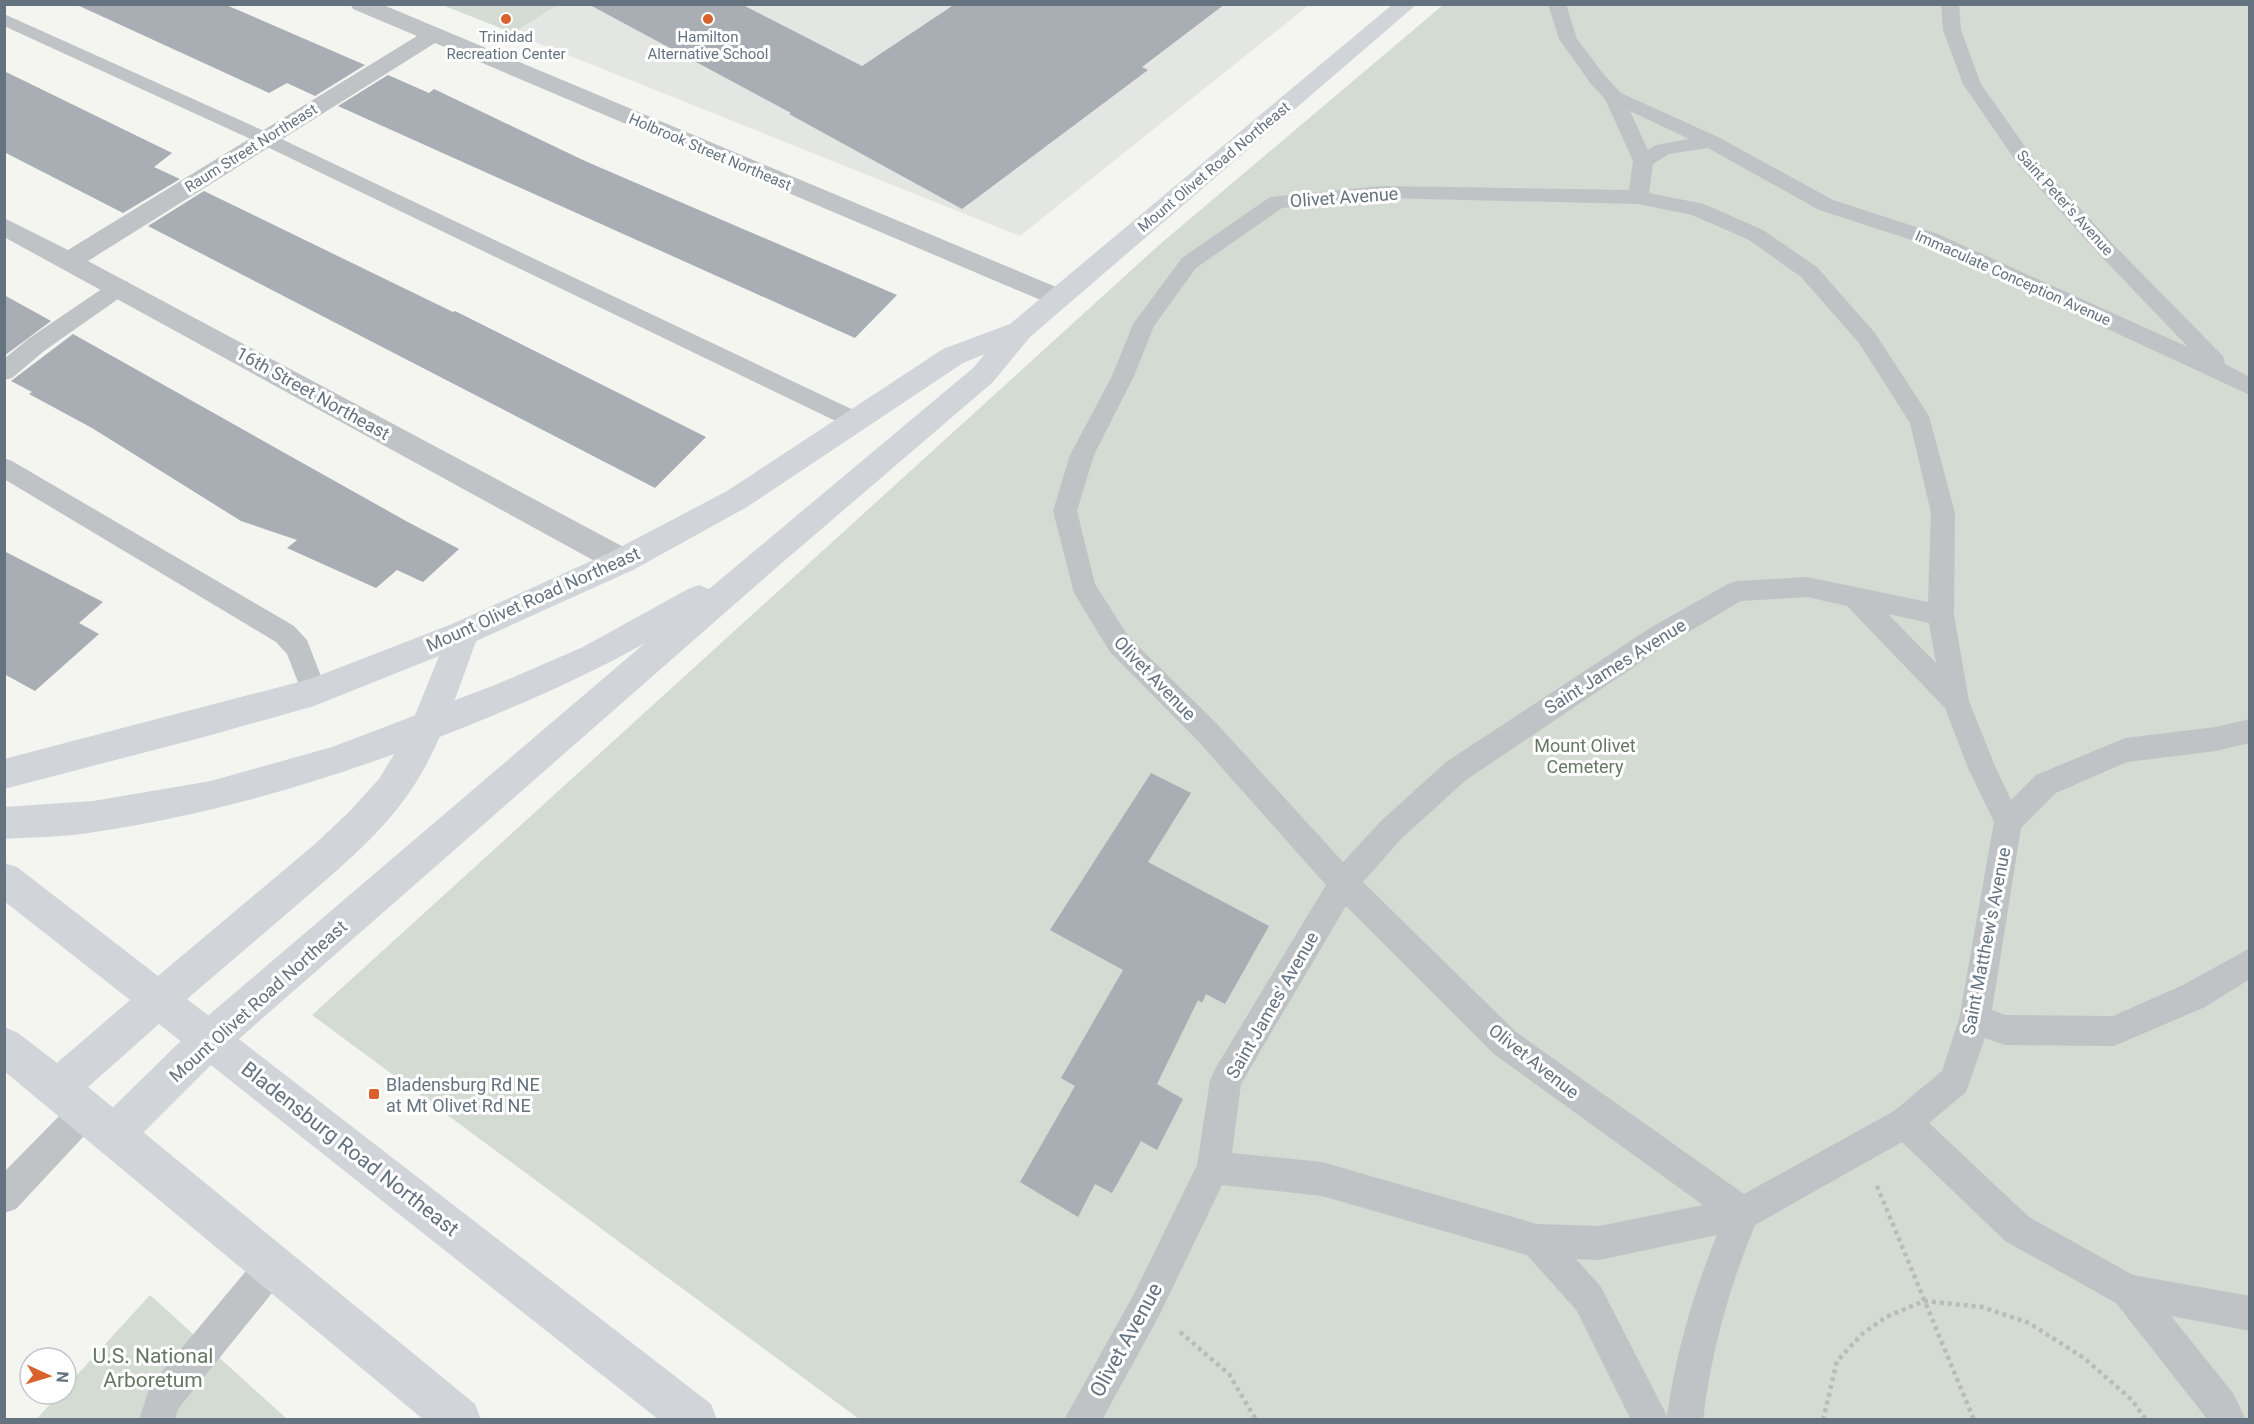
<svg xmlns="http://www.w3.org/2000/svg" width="2254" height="1424" viewBox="0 0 2254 1424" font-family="Roboto,sans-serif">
<rect width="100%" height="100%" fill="#f4f4f0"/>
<path fill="#e4e6e4" d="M557 4 1309 5 1020 236 513 33Z"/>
<g fill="#d4dbd2">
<path d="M442 5H557L513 33Z"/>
<path d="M1443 5H2249V1419H859L312 1015 1159 245Z"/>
<path d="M150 1295 287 1419 36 1420 59 1394H66V1387Z"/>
</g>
<g fill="#a8aeb4">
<path d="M75 4H224L365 65 315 96 287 83 269 93Z"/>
<path d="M588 4H741L862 66 955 4H1225L1142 67 1148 70 962 209 789 114 791 113Z"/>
<path d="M4 71 172 153 154 167 180 179 123 213 4 152Z"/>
<path d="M388 75 429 93 434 89 585 161 897 295 855 338 338 106Z"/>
<path d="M204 191 453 312 455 311 706 437 655 488 148 226Z"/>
<path d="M4 295 51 321 4 356Z"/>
<path d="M73 334 406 521 459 549 423 582 397 570 376 588 287 548 297 540 241 521 92 428 29 394 32 392 11 381Z"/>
<path d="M4 551 103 602 79 623 99 634 35 691 4 674Z"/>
<path d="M1151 773 1191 793 1148 862 1269 926 1225 1004 1206 994 1202 1003 1198 1000 1157 1084 1183 1099 1157 1150 1141 1141 1112 1193 1095 1184 1078 1217 1020 1182 1075 1086 1061 1078 1123 970 1050 930Z"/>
</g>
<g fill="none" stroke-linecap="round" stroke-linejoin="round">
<g stroke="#b9bbbd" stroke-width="4.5" stroke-dasharray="4 4" stroke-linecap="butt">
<path d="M1877 1186 1974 1420"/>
<path d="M1180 1332 1229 1374 1256 1420"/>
<path d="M1823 1420 1837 1361 1862 1334 1886 1317 1924 1301 1982 1307 2029 1323 2084 1358 2132 1400 2146 1420"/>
</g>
<g fill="#bfc3c6" fill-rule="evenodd">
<path d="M1548 4H1566L1577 39 1605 76 1621 93 1718 137 1833 200 1938 234 2188 347 2096 251 2017 163 1963 84 1943 30 1941 4H1959L1961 30 1981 84 2031 155 2110 241 2223 356 2225 364 2250 377V395L1924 244 1819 210 1708 148 1669 154 1653 164 1649 193 1704 204 1763 230 1817 267 1875 333 1929 416 1955 513 1954 615 1969 701 1995 766 2011 800 2036 775 2125 738 2216 727 2250 719V743L2216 751 2127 762 2056 793 2021 828 1992 1010 2005 1015 2113 1016 2183 985 2250 948V979L2205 1007 2114 1046 2005 1045 1985 1038 1966 1092 1929 1123 2029 1217 2133 1275 2250 1296V1331L2171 1316 2233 1393 2246 1420H2208L2116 1303 2005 1241 1902 1142 1755 1225C1729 1288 1711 1352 1703 1420H1631L1577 1311 1527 1255 1322 1196 1222 1185 1159 1316 1102 1420H1064L1135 1292 1197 1165 1210 1080 1215 1069 1326 885 1199 742 1110 652 1074 593 1053 511 1070 455 1112 376 1133 324 1182 258 1270 197 1381 186 1629 190 1633 161 1605 99 1591 84 1559 39ZM1630 111 1689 139 1656 145 1648 150ZM1381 198 1638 204 1692 215 1749 240 1801 277 1859 343 1910 423 1931 513 1928 602 1807 577 1737 581 1728 584 1650 628 1446 762 1381 821 1343 862 1219 726 1128 636 1095 584 1077 511 1094 455 1134 376 1154 326 1196 268 1282 208ZM1807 597 1847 606 1945 708 1968 768 1994 822 1959 1019 1942 1071 1894 1111 1744 1194 1516 1032 1363 882 1401 839 1466 780 1668 644 1741 601ZM1888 614 1929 623 1936 663ZM1346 906 1494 1054 1703 1205 1599 1226 1537 1224 1322 1162 1232 1153 1241 1084ZM1717 1235C1693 1294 1676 1353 1667 1416L1601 1287 1576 1259 1599 1260Z"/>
<path d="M4 14 273 135 864 415 868 421 864 427 856 430 848 427 259 143 4 26Z"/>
<path d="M120 280 128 282 131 287 128 292 44 351 12 378 4 380V359L28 339 112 282Z"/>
<path d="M4 458 12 461 294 626 307 640 327 692 323 700 314 703 305 700 287 654 276 642 4 479Z"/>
<path d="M86 1095 97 1100 102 1111 97 1122 16 1209 4 1213V1172L75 1100Z"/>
<path d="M273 1248 285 1253 290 1265 285 1277 178 1409 175 1420H139L150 1386 261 1253Z"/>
</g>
<path fill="#bfc3c6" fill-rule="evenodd" d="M351 4H381L1068 292 1072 298 1068 304 1059 307 1050 304 435 43 88 261 633 552 637 561 633 570 622 573 611 570 4 237V218L68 250 417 36 353 9Z"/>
<path fill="#d1d5da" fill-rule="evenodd" d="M1393 4H1417L1030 337 993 382 769 574 224 1052 128 1148 114 1154 100 1148 94 1134 100 1120 196 1026 645 643C587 676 526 702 465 727 345 775 223 813 95 832 65 837 34 837 4 839V807L93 801 211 781 332 747 495 685 583 647 688 589 699 585 709 589 973 368 985 354 963 363 747 507 633 570 474 642 314 706 204 737 4 789V759L310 679 452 624 611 552 727 491 943 349 1010 324Z"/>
<path fill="#d1d5da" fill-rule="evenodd" d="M463 620 474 624 479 633C460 684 444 738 415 784 385 831 340 868 298 904 261 936 224 967 187 999L711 1404 717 1420H659L159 1024 88 1087 475 1404 481 1420H424L4 1071V1027L18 1033 57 1063 130 1000 4 901V863L17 867 158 976 315 844 349 812 379 779 409 730 452 624Z"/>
</g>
<g fill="#d8612c" stroke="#fff" stroke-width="2">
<circle cx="506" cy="19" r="6"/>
<circle cx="708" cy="19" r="6"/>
<rect x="368" y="1088" width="12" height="12" rx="3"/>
</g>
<g text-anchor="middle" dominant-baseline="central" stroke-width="6" stroke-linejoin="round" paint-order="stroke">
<g font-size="15" fill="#657280" stroke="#fff">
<text x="506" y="37">Trinidad<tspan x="506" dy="17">Recreation Center</tspan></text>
<text x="708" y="37">Hamilton<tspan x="708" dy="17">Alternative School</tspan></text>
</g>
<g font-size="15" fill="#657280" stroke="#fff">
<text transform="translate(251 148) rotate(-32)">Raum Street Northeast</text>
<text transform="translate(710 152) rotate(23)">Holbrook Street Northeast</text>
<text transform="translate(1214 167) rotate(-40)">Mount Olivet Road Northeast</text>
<text transform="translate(2065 203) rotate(48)">Saint Peter's Avenue</text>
<text transform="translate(2013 278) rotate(24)">Immaculate Conception Avenue</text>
</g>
<g font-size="18" fill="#657280" stroke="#fff">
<text transform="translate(1344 197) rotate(-4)">Olivet Avenue</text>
<text transform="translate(313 393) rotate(29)">16th Street Northeast</text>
<text transform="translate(533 599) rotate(-24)">Mount Olivet Road Northeast</text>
<text transform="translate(1615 666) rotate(-32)">Saint James Avenue</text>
<text transform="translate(1155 678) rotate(46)">Olivet Avenue</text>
<text transform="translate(1986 941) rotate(-79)">Saint Matthew's Avenue</text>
<text transform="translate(258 1001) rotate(-42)">Mount Olivet Road Northeast</text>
<text transform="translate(1272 1005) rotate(-60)">Saint James' Avenue</text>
<text transform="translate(1534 1061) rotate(38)">Olivet Avenue</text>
</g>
<g font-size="18" fill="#667763" stroke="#fff">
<text x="1585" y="745">Mount Olivet<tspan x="1585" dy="21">Cemetery</tspan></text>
</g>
<g font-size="18" fill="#657280" stroke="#fff" text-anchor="start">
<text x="386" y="1084">Bladensburg Rd NE<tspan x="386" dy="21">at Mt Olivet Rd NE</tspan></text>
</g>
<g font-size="21" fill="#657280" stroke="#fff">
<text transform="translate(350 1149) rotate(38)">Bladensburg Road Northeast</text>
<text transform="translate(1126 1340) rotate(-61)">Olivet Avenue</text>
</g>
<g font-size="21" fill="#667763" stroke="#fff">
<text x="153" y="1356">U.S. National<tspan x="153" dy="24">Arboretum</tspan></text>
</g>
</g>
<rect width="2254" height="1424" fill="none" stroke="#657280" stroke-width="12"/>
<g transform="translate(48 1376) rotate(94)"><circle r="28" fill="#ffffff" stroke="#c1c7cc" stroke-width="1.5"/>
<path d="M0-4.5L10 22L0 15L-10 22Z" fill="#d8612c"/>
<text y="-9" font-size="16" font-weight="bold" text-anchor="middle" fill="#657280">N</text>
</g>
</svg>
